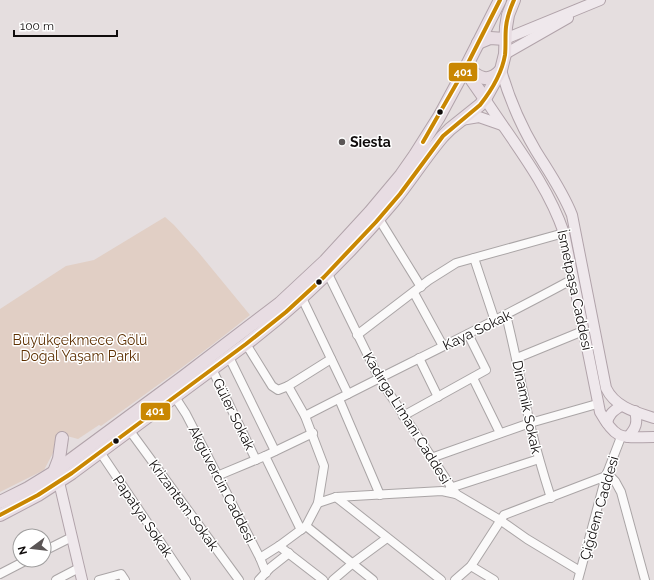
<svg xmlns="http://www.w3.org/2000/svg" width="654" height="580" viewBox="0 0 654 580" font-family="Raleway,sans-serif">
<rect width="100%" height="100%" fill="#e5dedf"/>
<path fill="#e1cfc5" d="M165 217 174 225 199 253 250 315C202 354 151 390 101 426L99 425 78 439 67 436 56 437 53 453 44 470 0 492V309L66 266 94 260Z"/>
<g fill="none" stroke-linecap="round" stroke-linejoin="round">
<g stroke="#aaa5a6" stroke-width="10">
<g id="minor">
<path d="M379 219 421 287"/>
<path d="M474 258 495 321"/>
<path d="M328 274 379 378 456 494 500 520 527 539 580 571"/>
<path d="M414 293 443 346"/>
<path d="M302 298 348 394"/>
<path d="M506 315C515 351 522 388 530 424 536 449 543 473 551 498"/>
<path d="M357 335 429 280 456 263 564 233"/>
<path d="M246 344 272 386 278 390 288 386 305 416 324 466 318 503 306 526 279 546 260 558"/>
<path d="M229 357 275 451"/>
<path d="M419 358 438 397"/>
<path d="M517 358 583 331"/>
<path d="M212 369 256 460"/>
<path d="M473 378 500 433"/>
<path d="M288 386 331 359"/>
<path d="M175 397 186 414 260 558 266 573"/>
<path d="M339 399 380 495"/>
<path d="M305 416C394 370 485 327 573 279"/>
<path d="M403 416 486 370 468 334"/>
<path d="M130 431 239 580"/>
<path d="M100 452 186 580"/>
<path d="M265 456 301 530"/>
<path d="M431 458 530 423 597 404"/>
<path d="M607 473 615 481 621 492 645 580"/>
<path d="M217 476 265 456 313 433"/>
<path d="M450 488 539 459"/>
<path d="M336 497 441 580"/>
<path d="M318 503 336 497 442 491 456 494"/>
<path d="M306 526 373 580"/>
<path d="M279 546 323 580"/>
<path d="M44 551 72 537"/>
<path d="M471 566 494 580"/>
<path d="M0 574 27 560"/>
<path d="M56 580 79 568"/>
<path d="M99 580 121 574 125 580"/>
<path d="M259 580 270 568 289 553"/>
<path d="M333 580 353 563 387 538"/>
<path d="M455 580 471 566 504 515 606 476"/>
<path d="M578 580 606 476 621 437"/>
</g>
</g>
<g stroke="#b1a3aa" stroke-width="12">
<g id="major">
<path d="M505 39 600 0"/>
<path d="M505 54 568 18"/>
<path d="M501 70C509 98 521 126 536 151 549 172 563 192 572 215L606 388C615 407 635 412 654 418"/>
<path d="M485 99C513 142 547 183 564 233L600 412C617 442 622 437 654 437"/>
<path d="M461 120 479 117 502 125"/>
<path d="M607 423C609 414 613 411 621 406"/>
<path d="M628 437C636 428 638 423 635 411"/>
<path d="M59 482 82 580"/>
</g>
</g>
<g stroke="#b1a3aa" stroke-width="14">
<g id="highway">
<path d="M478 43 490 38 505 39"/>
<path d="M466 67C479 78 488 84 501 70"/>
<path d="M467 69 469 76 485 99"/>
<path d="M54 472 59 459 62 438"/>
<path d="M0 502 28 488 54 472 183 377 280 303 325 261 370 212 401 175 415 155 439 117 466 67 500 0"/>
<path d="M0 515 38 495 72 473 246 344C301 302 349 255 393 202 411 180 425 157 443 136L450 129 480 105 485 99 501 70 505 54 506 27 508 15 514 0"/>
</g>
</g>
<use href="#minor" stroke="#fbfafa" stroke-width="8"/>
<use href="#major" stroke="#efe8ec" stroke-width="10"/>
<use href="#highway" stroke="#e8dde3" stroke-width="12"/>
<g stroke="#fff" stroke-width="7">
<g id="bus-1">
<path d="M423 142 466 67 500 0"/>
<path d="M0 515 38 495 72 473 246 344 286 312 324 277 376 222 400 194 443 136 480 105C491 91 502 73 505 55 506 46 505 36 506 27 507 17 510 9 514 0"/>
</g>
</g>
<use href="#bus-1" stroke="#c98702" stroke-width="4"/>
</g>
<g fill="#100c0c" stroke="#fff" stroke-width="1.5">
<circle cx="440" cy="112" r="3.5"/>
<circle cx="319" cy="282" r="3.5"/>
<circle cx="116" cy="441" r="3.5"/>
</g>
<circle fill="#5b5656" stroke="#fff" stroke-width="1.5" cx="342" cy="142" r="4"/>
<g text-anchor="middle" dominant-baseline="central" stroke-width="3" stroke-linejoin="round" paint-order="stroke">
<g font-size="14" font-weight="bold" fill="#100c0c" stroke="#fff" text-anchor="start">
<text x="350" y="142">Siesta</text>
</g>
<g font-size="14" fill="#100c0c" stroke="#fff">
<text transform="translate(575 290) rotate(78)">İsmetpaşa Caddesi</text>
<text transform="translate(477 330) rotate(-26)">Kaya Sokak</text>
<text transform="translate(527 407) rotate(78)">Dinamik Sokak</text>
<text transform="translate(234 414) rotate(64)">Güler Sokak</text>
<text transform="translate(407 418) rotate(58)">Kadırga Limanı Caddesi</text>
<text transform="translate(222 484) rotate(63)">Akgüvercin Caddesi</text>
<text transform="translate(184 505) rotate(54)">Krizantem Sokak</text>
<text transform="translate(599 508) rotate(-74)">Çiğdem Caddesi</text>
<text transform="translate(143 516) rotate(56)">Papatya Sokak</text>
</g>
<g font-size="14" fill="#5d2f00" stroke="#fff">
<text x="80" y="340">Büyükçekmece Gölü<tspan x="80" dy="16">Doğal Yaşam Parkı</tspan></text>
</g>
</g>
<g stroke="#fff" stroke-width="1.5">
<rect x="448" y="62" width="30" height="20" rx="4" fill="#c98702"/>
<rect x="140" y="402" width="31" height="19" rx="4" fill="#c98702"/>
</g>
<g font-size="11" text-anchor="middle" font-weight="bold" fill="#fff">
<text x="463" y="76">401</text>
<text x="155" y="415">401</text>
</g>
<g transform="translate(32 548) rotate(255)"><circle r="19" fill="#ffffff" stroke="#9f9e9e"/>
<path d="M0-3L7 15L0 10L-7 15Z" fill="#5b5656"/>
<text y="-6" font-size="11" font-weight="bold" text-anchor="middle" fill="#100c0c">N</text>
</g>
<path d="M14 30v6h103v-6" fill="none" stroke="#100c0c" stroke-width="2"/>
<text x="20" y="30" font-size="12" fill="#100c0c" stroke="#ffffff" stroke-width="3" paint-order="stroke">100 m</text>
</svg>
